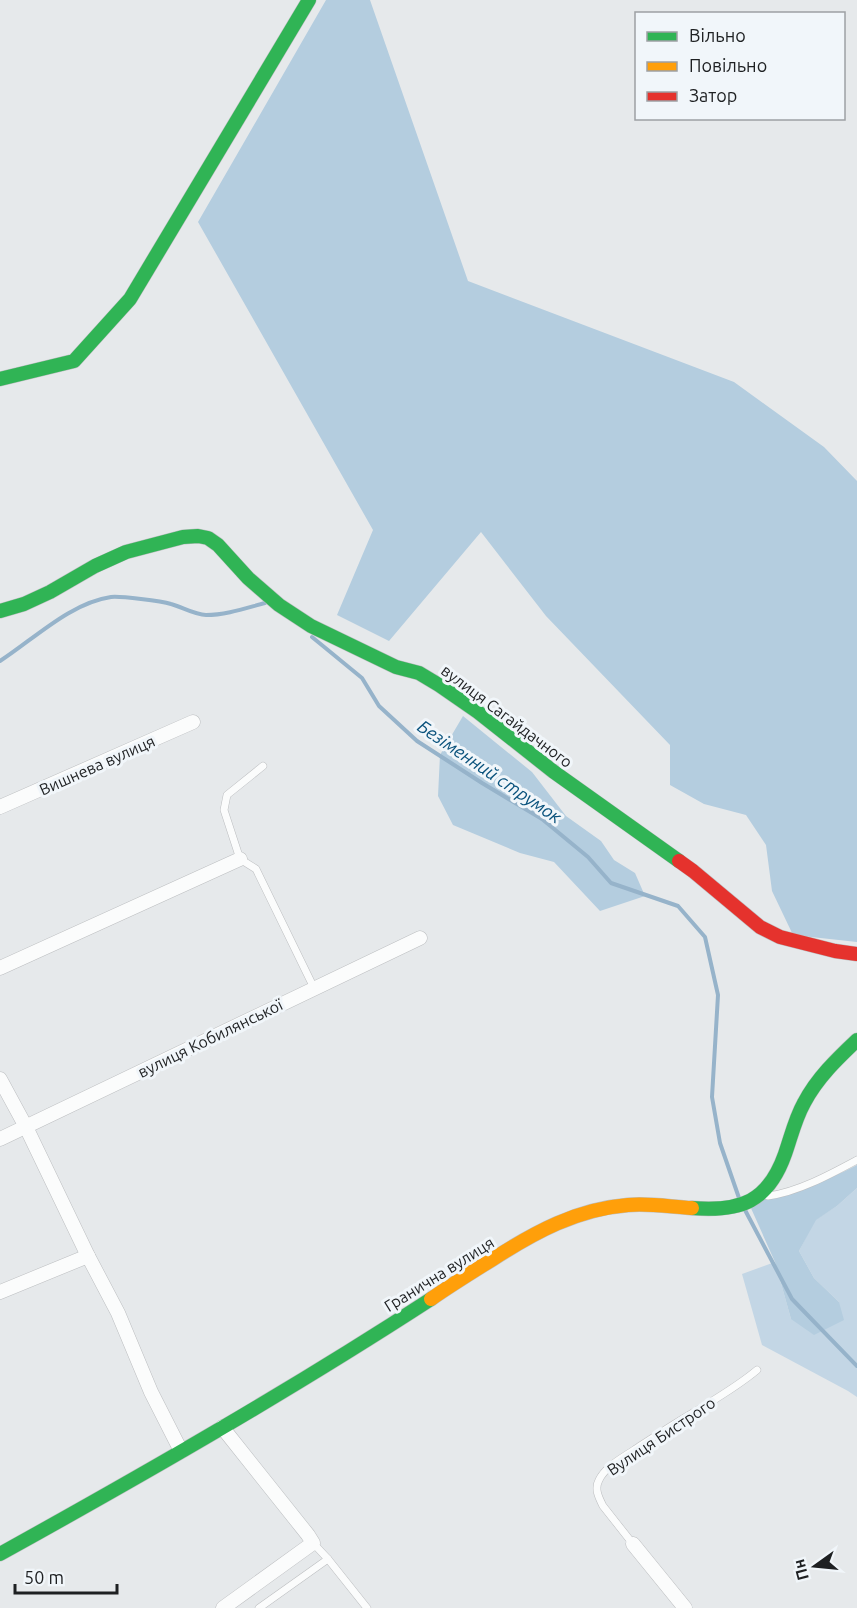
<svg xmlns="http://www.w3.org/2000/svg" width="857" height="1608" viewBox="0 0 857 1608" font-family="Ubuntu,sans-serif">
<rect width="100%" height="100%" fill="#e6e9eb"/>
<path fill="#c3d6e5" d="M857 1188V1397L848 1391 762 1345 742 1274 775 1262 791 1319 839 1302 814 1278 799 1251 815 1220 837 1206Z"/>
<g fill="#b4cddf">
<path d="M326 0H370L468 281 734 382 824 447 857 481V942L793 935 772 891 766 845 746 815 704 804 670 785V745L546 616 481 532 389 641 337 615 373 530 198 222Z"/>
<path d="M463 716 532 772 566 816 601 841 614 860 635 873 645 896 600 911 554 862 520 853 453 825 438 796 440 755Z"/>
<path d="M857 1165V1188L837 1206 816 1220 799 1251 814 1278 839 1302 844 1320 814 1335 791 1319 775 1262 750 1206 762 1199 790 1194 843 1172Z"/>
</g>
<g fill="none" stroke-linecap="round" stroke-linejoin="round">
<g stroke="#96b3ca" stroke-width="4">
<path d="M312 637 362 678 379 706 417 741 482 783 542 819 588 857 611 883 678 906 705 937 718 995 712 1097 720 1143 739 1198"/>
<path d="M0 661C34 639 70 603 111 597 121 596 161 601 171 604 182 607 195 615 206 615 226 615 246 608 265 603"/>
<path d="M745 1210 792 1299 857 1366"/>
</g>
<g stroke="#bcbec0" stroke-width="8">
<g id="lane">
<path d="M263 766 227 795 224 810 240 859 256 869 314 988"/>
<path d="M768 1196C798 1192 831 1174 857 1160"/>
<path d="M633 1544 603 1506C599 1498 594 1489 599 1480 605 1467 622 1458 634 1450 654 1437 675 1423 696 1411 717 1398 738 1386 757 1370"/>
<path d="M328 1559 367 1608"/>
<path d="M259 1608 328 1559 313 1543"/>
</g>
</g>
<g stroke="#bcbec0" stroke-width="15">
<g id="street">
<path d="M0 807 193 722"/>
<path d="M0 968 240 859"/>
<path d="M0 1079 26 1127 88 1256 118 1313 151 1392 181 1451"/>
<path d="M0 1139 420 938"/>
<path d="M0 1292 88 1256"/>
<path d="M222 1427 308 1535 313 1543 223 1608"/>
<path d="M633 1544 685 1608"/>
</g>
</g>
<g stroke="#bcbec0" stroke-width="15">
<g id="fast">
<path d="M0 379 74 361 130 299 309 0"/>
<path d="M0 611 24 604 50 592 95 566 126 552 183 537 198 536 208 538 218 545 248 578 279 605 311 626 396 667 419 673 439 685 478 712 554 772 679 861"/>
<path d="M692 1208C741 1212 768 1202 785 1154 791 1137 795 1119 804 1103 817 1078 837 1059 857 1040"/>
<path d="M0 1554C146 1473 291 1390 431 1299"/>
</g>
</g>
<g stroke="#bcbec0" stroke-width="15">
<path id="slow" d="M431 1299C451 1285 472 1272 493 1259 535 1232 577 1209 628 1205 650 1203 671 1207 692 1208"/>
</g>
<g stroke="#bcbec0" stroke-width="15">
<path id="jam" d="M679 861 693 871 760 927 780 937 835 951 857 954"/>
</g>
<use href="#lane" stroke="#fbfcfc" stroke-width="7"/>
<use href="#street" stroke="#fbfcfc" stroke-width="14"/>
<use href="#fast" stroke="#30b455" stroke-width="14"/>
<use href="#slow" stroke="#ff9f0a" stroke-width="14"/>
<use href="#jam" stroke="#e5322d" stroke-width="14"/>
</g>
<g text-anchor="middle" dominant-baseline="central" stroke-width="6" stroke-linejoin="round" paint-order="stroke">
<g font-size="16" fill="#1e2022" stroke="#f1f6fa">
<text transform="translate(507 716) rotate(37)">вулиця Сагайдачного</text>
<text transform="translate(97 765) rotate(-24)">Вишнева вулиця</text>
<text transform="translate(210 1038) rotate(-26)">вулиця Кобилянської</text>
<text transform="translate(439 1274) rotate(-32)">Гранична вулиця</text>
<text transform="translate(661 1436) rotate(-34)">Вулиця Бистрого</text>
</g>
<g font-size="18" font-style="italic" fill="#0a527c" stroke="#f1f6fa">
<text transform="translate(490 771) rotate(34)">Безіменний струмок</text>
</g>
</g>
<rect x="635" y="12" width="210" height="108" fill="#f1f6fa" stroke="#9da0a4" stroke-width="1.5"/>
<rect x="647" y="32" width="30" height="9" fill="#30b455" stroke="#9da0a4" stroke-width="1.5"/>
<text x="689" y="42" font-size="18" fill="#1e2022">Вільно</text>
<rect x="647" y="62" width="30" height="9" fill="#ff9f0a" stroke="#9da0a4" stroke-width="1.5"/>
<text x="689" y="72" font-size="18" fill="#1e2022">Повільно</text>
<rect x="647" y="92" width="30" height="9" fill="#e5322d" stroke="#9da0a4" stroke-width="1.5"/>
<text x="689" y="102" font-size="18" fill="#1e2022">Затор</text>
<g transform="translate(815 1566) rotate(255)" stroke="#f1f6fa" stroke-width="4.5" paint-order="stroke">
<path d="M0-4.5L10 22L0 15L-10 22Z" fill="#1e2022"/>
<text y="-9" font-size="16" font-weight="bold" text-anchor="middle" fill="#1e2022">Пн</text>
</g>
<path d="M15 1584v9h102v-9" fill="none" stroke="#1e2022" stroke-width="3"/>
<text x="24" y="1584" font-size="18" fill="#1e2022" stroke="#f1f6fa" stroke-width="4.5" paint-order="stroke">50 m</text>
</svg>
